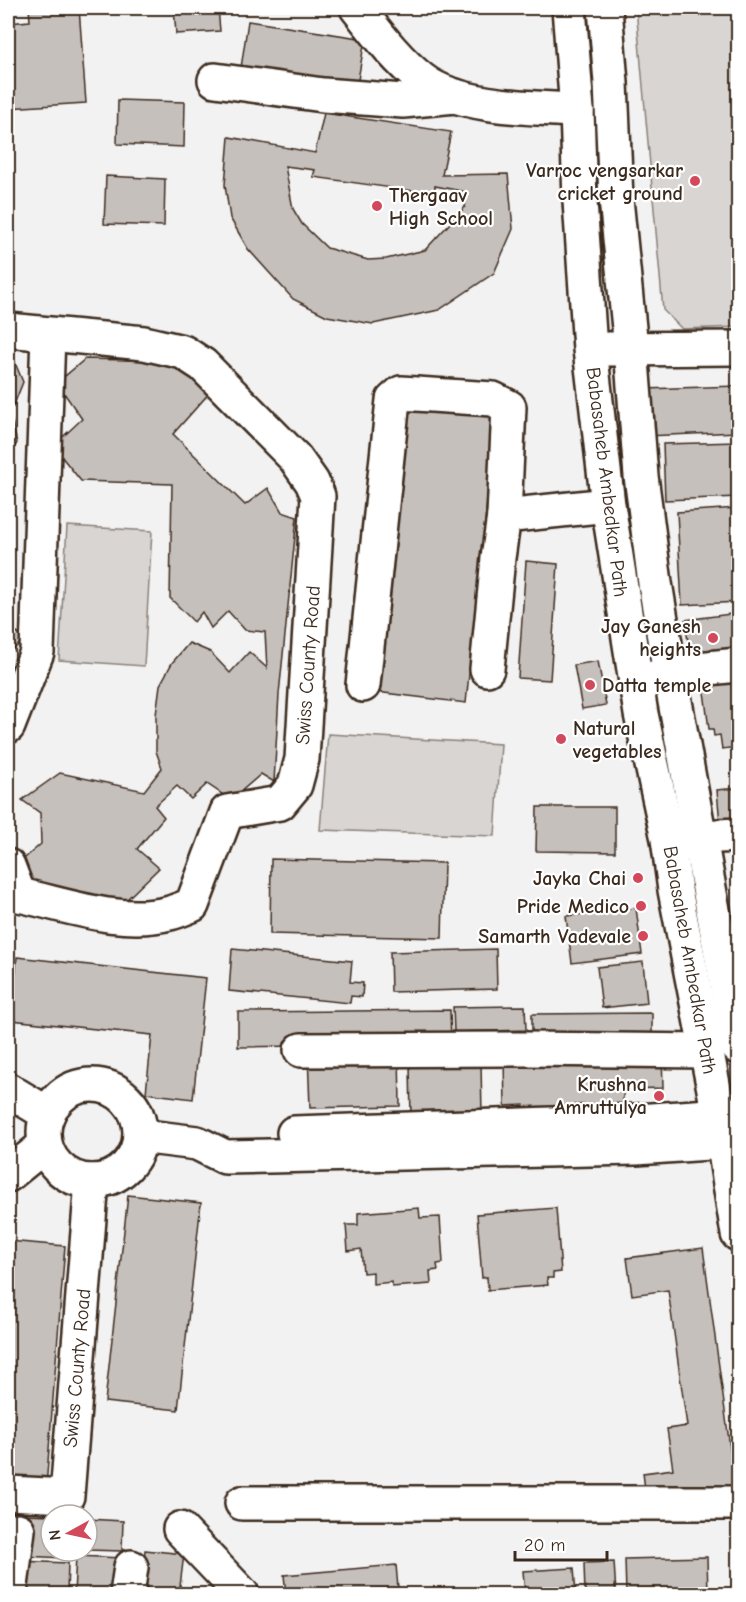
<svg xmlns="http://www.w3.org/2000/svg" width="746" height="1602" viewBox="0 0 746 1602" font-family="'Comic Neue',sans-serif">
<rect width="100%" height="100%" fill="#f3f2f2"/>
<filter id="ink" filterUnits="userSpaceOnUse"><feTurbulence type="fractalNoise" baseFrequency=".0167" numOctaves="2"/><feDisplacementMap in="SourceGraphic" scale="12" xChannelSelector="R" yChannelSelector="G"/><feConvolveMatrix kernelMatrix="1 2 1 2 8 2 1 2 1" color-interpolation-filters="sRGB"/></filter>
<g filter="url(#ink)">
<g fill="#d8d5d2" stroke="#8a8078" stroke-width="1.5">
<path d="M636 8H738V327L682 329 663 310Z"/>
<path d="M67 526 152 531 144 666 59 660Z"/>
<path d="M328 734 501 744 495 836 320 830Z"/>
</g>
<g fill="#c6c0bd" stroke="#3b2a1e" stroke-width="1.5" fill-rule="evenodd">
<path d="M29 8H79L86 103 8 108V23L30 21Z"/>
<path d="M174 8H218L220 31 176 34Z"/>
<path d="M460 8H484V11L468 15Z"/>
<path d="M248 21 365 39 357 86 241 68Z"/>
<path d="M118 100 185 102 184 147 117 144Z"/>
<path d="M324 113 451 132 442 175 508 174 513 229 494 273 439 310 373 324 327 316 293 299 248 249 230 218 225 185 229 137 315 153ZM285 166 315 170 313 177 435 194V186L467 192 465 207 425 250 386 259 368 260 327 248 302 224 293 209Z"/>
<path d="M106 176 165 179 164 226 104 224Z"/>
<path d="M8 346 23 382 13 407 8 401Z"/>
<path d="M85 359 170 361 211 391 173 434 245 505 268 488 282 512 297 517 279 694 274 782 261 774 231 800 207 784 191 799 177 786 155 806 164 817 137 849 159 868 123 903 45 893 18 864 41 844 40 813 22 800 60 773 144 791 162 768 156 751V715L160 685 172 663 189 643 210 652 230 673 249 652 267 668 265 632 245 630 228 611 211 628 202 612 194 622 170 598 172 484 81 481 53 446 82 419 57 383Z"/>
<path d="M738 386V432L646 436 644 389Z"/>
<path d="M399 404 496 415 466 703 368 691Z"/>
<path d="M11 417 17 443 8 457V419Z"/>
<path d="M738 442V497L665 500 663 444Z"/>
<path d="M738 508V602L682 605 677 512Z"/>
<path d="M526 561 558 564 550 680 518 678Z"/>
<path d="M738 613V657L691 663 685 620Z"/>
<path d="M8 624 24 640 8 654Z"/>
<path d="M598 661 606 705 582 709 574 665Z"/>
<path d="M738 672V747L722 749 720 735 714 736 713 729H709L702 677Z"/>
<path d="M738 788V823L720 824 717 790Z"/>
<path d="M537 807H615V852L536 851Z"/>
<path d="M271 859 444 863 442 938 270 934Z"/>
<path d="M636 908 642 954 572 963 566 916Z"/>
<path d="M232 949 352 961 350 982 363 983 362 997 351 996 350 1003 229 991Z"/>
<path d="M496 949 497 989 391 992 390 952Z"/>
<path d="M17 957 206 978 193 1099 146 1093 152 1035 11 1020Z"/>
<path d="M643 962 647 1003 602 1008 597 967Z"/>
<path d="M525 1006 526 1030 454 1032 453 1007Z"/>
<path d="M450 1010 451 1044 238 1047V1012Z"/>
<path d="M652 1013V1044L532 1046V1014Z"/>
<path d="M399 1052 400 1106 310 1108 308 1054Z"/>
<path d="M662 1055 663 1088 623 1089V1114L524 1112V1105L505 1106 504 1059Z"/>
<path d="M481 1063 482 1117 411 1119 410 1065Z"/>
<path d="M128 1195 201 1203 178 1410 105 1402Z"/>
<path d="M419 1208 420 1218 440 1217 443 1263 437 1264 438 1270 430 1271 431 1284 392 1287V1282L373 1284V1272L363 1273 361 1249 348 1251 346 1225H358V1213Z"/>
<path d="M556 1208 561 1272 553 1273V1278H547L548 1285 488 1290 487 1277 482 1278 477 1214Z"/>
<path d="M8 1241 65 1246 46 1487 8 1484Z"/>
<path d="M703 1248 735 1485 646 1497 643 1473 673 1469 667 1429 687 1426 668 1290 632 1295 627 1258Z"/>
<path d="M25 1514 51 1515V1551H67L66 1558 23 1556Z"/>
<path d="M87 1519 123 1521 122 1551 87 1550Z"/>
<path d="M145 1550 184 1554 179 1594H140Z"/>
<path d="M76 1556 122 1558 121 1594H74Z"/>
<path d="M707 1557 708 1594H626L625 1559Z"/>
<path d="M17 1561 68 1563 67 1594H16Z"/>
<path d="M614 1562 616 1594H585L584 1563Z"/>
<path d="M396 1565 398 1588 325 1594H286L284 1575Z"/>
<path d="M574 1568 576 1594H525L523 1571Z"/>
</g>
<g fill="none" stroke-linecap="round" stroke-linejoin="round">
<g stroke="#3b2a1e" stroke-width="38">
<g id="minor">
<path d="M357 8C377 33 396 59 421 79 457 108 533 108 577 110"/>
<path d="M569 8 577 110 580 201 590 349 608 505 641 714 668 839 675 890 719 1115 738 1234"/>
<path d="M605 8 611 83 616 199 631 348 641 476 655 583 670 674 738 1047"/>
<path d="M215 80 323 95 403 101 455 96"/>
<path d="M8 330 144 343 183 352 203 365 295 458 312 482 318 496 302 759 295 785 280 803 227 812 192 905C184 908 177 911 170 913 121 926 67 905 19 895L8 866"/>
<path d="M608 349 738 348"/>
<path d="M487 669 498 558 504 516"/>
<path d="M649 679 698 669 738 665"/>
<path d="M363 685 393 400 401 393 493 399 509 407 504 516 608 505"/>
<path d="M8 726 37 652 48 335"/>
<path d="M680 838 738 835"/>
<path d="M301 1050 526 1049 706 1051"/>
<circle cx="92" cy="1133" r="48"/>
<path d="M8 1090 48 1114"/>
<path d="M294 1133 637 1121 738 1114"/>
<path d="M140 1136 197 1143 225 1157 636 1148 738 1141"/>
<path d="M8 1175 45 1145"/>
<path d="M8 1493 67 1496 92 1181"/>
<path d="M242 1503H738"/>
<path d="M180 1529 242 1594"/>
<path d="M10 1594 18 1530"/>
<path d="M127 1594 131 1567"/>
</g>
</g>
<use href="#minor" stroke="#fff" stroke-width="33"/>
</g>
</g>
<g fill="#d1495b" stroke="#fff" stroke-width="2">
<circle cx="695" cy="181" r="6"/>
<circle cx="377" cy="206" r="6"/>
<circle cx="713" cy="638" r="6"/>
<circle cx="590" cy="685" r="6"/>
<circle cx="561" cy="739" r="6"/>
<circle cx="638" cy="878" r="6"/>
<circle cx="641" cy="906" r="6"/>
<circle cx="643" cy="936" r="6"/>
<circle cx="659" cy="1096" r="6"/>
</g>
<g text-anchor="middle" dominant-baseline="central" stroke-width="4.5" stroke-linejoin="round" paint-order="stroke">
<g font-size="20" font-weight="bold" fill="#3b2a1e" stroke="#fff" text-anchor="end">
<text x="683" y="170">Varroc vengsarkar<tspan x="683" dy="23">cricket ground</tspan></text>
<text x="389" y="195" text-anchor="start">Thergaav<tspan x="389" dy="23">High School</tspan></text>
<text x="701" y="626">Jay Ganesh<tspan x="701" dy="23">heights</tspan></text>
<text x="602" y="685" text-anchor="start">Datta temple</text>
<text x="573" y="728" text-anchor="start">Natural<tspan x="573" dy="23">vegetables</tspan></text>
<text x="626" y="878">Jayka Chai</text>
<text x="629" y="906">Pride Medico</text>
<text x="631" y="936">Samarth Vadevale</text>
<text x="647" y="1084">Krushna<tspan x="647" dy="23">Amruttulya</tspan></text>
</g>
<g font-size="20" fill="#3b2a1e" stroke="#fff">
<text transform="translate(607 482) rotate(83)">Babasaheb Ambedkar Path</text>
<text transform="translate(308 665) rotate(-86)">Swiss County Road</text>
<text transform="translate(690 960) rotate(80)">Babasaheb Ambedkar Path</text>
<text transform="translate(77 1368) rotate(-85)">Swiss County Road</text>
</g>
</g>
<rect width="746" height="1602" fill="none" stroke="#fff" stroke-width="30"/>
<rect x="15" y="15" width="716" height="1572" fill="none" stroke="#3b2a1e" stroke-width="2" filter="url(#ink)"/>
<g transform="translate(69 1533) rotate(262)"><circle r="28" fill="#ffffff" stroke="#b1aaa5" stroke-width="1.5"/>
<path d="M0-4.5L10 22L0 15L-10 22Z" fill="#d1495b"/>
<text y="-9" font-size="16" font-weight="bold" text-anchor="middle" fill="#3b2a1e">N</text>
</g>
<path d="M515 1551v9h92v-9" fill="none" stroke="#3b2a1e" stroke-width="3"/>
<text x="524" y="1551" font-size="18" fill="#3b2a1e" stroke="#ffffff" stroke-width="4.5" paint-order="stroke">20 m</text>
</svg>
